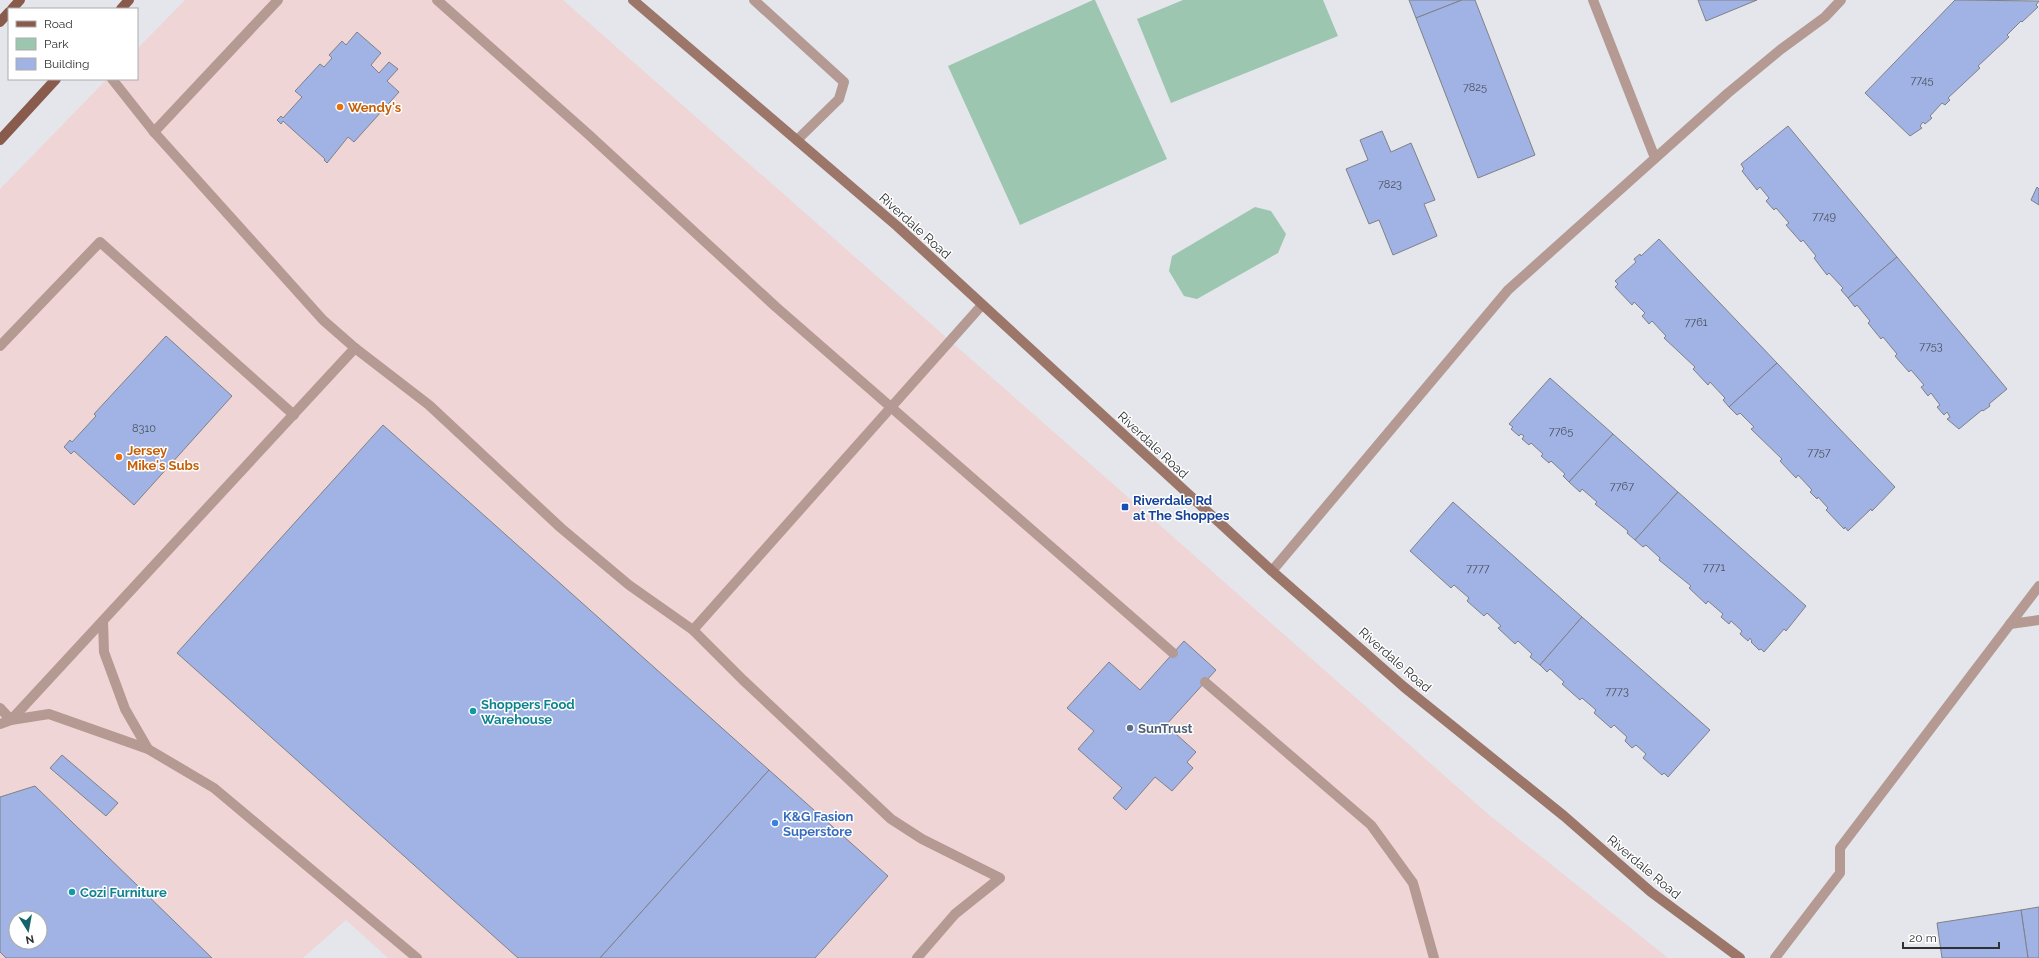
<svg xmlns="http://www.w3.org/2000/svg" width="2039" height="958" viewBox="0 0 2039 958" font-family="Raleway,sans-serif">
<rect width="100%" height="100%" fill="#e4e6eb"/>
<path fill="#efd5d6" fill-rule="evenodd" d="M185 0H563L1488 814 1668 958H388L346 920 303 958H0V189L107 79H137V49ZM16 918H40V942H16Z"/>
<g fill="#9cc6b0">
<path d="M1093 0H1095L1167 159 1020 225 948 66Z"/>
<path d="M1183 0H1323L1338 36 1171 103 1137 19Z"/>
<path d="M1255 207 1271 211 1286 234 1278 253 1197 299 1184 296 1169 271 1172 256Z"/>
</g>
<g fill="#a1b3e5" stroke="#7f8186" fill-rule="evenodd">
<path d="M1409 0H1462L1416 18Z"/>
<path d="M1462 0H1475L1535 155 1478 178 1416 18Z"/>
<path d="M1698 0H1757L1706 21Z"/>
<path d="M1955 0 2039 1 2036 5 2038 7 2022 22 2021 21 2007 35 2009 37 1978 66 1980 68 1948 98 1950 100 1945 105 1942 103 1930 116 1932 118 1925 124 1923 122 1920 126 1922 128 1910 136 1865 93Z"/>
<path d="M357 32 381 53 371 65 379 73 389 62 398 69 387 81 399 92 354 142 348 137 327 163 324 160 325 159 283 121 281 124 277 120 281 116 283 118 302 97 295 91 320 64 324 67 332 58 329 55 342 41 346 45Z"/>
<path d="M1788 126 1897 257 1848 298 1841 290 1843 288 1829 273 1827 275 1814 258 1816 256 1803 240 1801 242 1786 225 1789 223 1776 208 1774 210 1766 201 1769 198 1760 187 1757 190 1742 171 1744 169 1741 164Z"/>
<path d="M1382 131 1391 152 1411 143 1435 200 1424 204 1437 236 1393 255 1379 220 1369 224 1346 169 1368 160 1360 140Z"/>
<path d="M2037 187 2039 189V205L2031 200Z"/>
<path d="M1659 239 1777 363 1729 407 1723 400 1725 398 1710 382 1708 385 1693 369 1695 367 1664 338 1666 336 1652 321 1649 324 1642 316 1645 313 1634 302 1632 305 1615 287 1618 284 1615 281 1636 262 1634 259 1640 254 1641 256Z"/>
<path d="M1897 257 2007 389 1989 404 1990 406 1983 411 1982 410 1959 429 1947 419 1950 417 1947 412 1944 415 1937 407 1940 405 1931 393 1928 396 1921 387 1924 385 1911 370 1909 372 1895 356 1897 354 1883 337 1881 339 1868 323 1870 321 1857 305 1855 307 1848 298Z"/>
<path d="M166 336 232 396 134 505 74 451 71 454 64 447 70 440 72 442 96 416 94 414Z"/>
<path d="M1777 363 1895 487 1872 511 1871 509 1848 531 1845 527 1844 529 1826 510 1828 508 1818 497 1817 499 1810 492 1812 490 1798 475 1796 478 1780 461 1782 459 1751 429 1754 427 1740 413 1737 415 1729 407Z"/>
<path d="M1550 378 1613 434 1569 482 1563 476 1565 474 1551 461 1549 463 1541 456 1543 454 1531 443 1529 445 1522 439 1524 436 1521 434 1519 436 1511 429 1513 427 1509 424Z"/>
<path d="M383 425 769 770 600 958H518L177 653Z"/>
<path d="M1613 434 1678 492 1635 540 1627 533 1628 531 1595 504 1597 502 1582 489 1580 492 1569 482Z"/>
<path d="M1678 492 1806 606 1786 631 1784 629 1764 652 1761 649 1759 650 1751 642 1752 641 1750 638 1748 641 1740 634 1742 631 1731 621 1729 624 1721 617 1723 614 1708 601 1706 604 1689 588 1691 586 1659 560 1660 558 1646 545 1643 547 1635 540Z"/>
<path d="M1453 502 1582 617 1540 665 1530 657 1532 654 1518 641 1515 644 1498 628 1501 626 1487 613 1484 616 1467 601 1469 598 1454 585 1451 588 1410 551Z"/>
<path d="M1582 617 1710 730 1668 777 1664 773 1662 775 1643 758 1646 754 1636 745 1632 748 1625 741 1627 737 1614 725 1611 728 1594 713 1596 710 1582 698 1580 700 1562 684 1564 682 1550 669 1547 672 1540 665Z"/>
<path d="M1184 641 1216 670 1166 725 1196 752 1187 762 1193 768 1172 791 1155 777 1126 810 1113 798 1122 788 1078 749 1094 731 1067 708 1109 662 1140 690Z"/>
<path d="M62 755 118 803 106 816 50 768Z"/>
<path d="M769 770 888 876 815 958H600Z"/>
<path d="M35 786 212 958H6L0 952V797ZM16 918H40V942H16Z"/>
<path d="M2039 907V958H2028L2021 910Z"/>
<path d="M2021 910 2028 958H1942L1937 923Z"/>
</g>
<g fill="none" stroke-linecap="round" stroke-linejoin="round">
<g stroke="#b49a92" stroke-width="10">
<path d="M437 0 588 134 776 307 1173 653"/>
<path d="M754 0 844 82 839 99 797 140"/>
<path d="M1593 0 1655 158"/>
<path d="M112 79 154 132 323 320 355 348 429 405 561 528 629 585 693 630 743 680 891 819 922 839 1000 878 955 914 917 958"/>
<path d="M154 132 278 0"/>
<path d="M0 346 100 242 294 415"/>
<path d="M1272 571 1508 290 1728 93 1780 50 1825 17 1841 0"/>
<path d="M103 621 104 652 125 709 148 749"/>
<path d="M2010 624 2039 620"/>
<path d="M693 630 982 305"/>
<path d="M1205 682 1371 825 1413 883 1434 958"/>
<path d="M0 708 11 720 355 348"/>
<path d="M0 724 11 720 49 714 148 749 214 788 417 958"/>
<path d="M1775 958 1840 873V848L2039 586"/>
</g>
<path stroke="#9b7669" stroke-width="10" d="M633 0 897 226 1272 571 1404 687 1564 816 1651 892 1740 958"/>
<g stroke="#885b4c" stroke-width="10">
<path d="M12 9 20 0"/>
<path d="M121 9 129 0"/>
<path d="M0 22 9 12"/>
<path d="M0 140 56 79"/>
</g>
</g>
<g fill="#e8710a" stroke="#fff" stroke-width="1.5">
<circle cx="340" cy="107" r="4"/>
<circle cx="119" cy="457" r="4"/>
</g>
<rect fill="#1a4fb4" stroke="#fff" stroke-width="1.5" x="1121" y="503" width="8" height="8" rx="2"/>
<g fill="#0f9aa8" stroke="#fff" stroke-width="1.5">
<circle cx="473" cy="711" r="4"/>
<circle cx="72" cy="892" r="4"/>
</g>
<circle fill="#5c6f8a" stroke="#fff" stroke-width="1.5" cx="1130" cy="728" r="4"/>
<circle fill="#3f7fe0" stroke="#fff" stroke-width="1.5" cx="775" cy="823" r="4"/>
<g text-anchor="middle" dominant-baseline="central" stroke-width="3" stroke-linejoin="round" paint-order="stroke">
<g font-size="11" fill="#4c515f">
<text x="1922" y="80">7745</text>
<text x="1475" y="87">7825</text>
<text x="1390" y="184">7823</text>
<text x="1824" y="216">7749</text>
<text x="1696" y="322">7761</text>
<text x="1931" y="346">7753</text>
<text x="144" y="428">8310</text>
<text x="1561" y="431">7765</text>
<text x="1819" y="452">7757</text>
<text x="1622" y="486">7767</text>
<text x="1714" y="567">7771</text>
<text x="1478" y="568">7777</text>
<text x="1617" y="691">7773</text>
</g>
<g font-size="13" font-weight="bold" fill="#c56008" stroke="#fff" text-anchor="start">
<text x="348" y="107">Wendy's</text>
<text x="127" y="450">Jersey<tspan x="127" dy="15">Mike's Subs</tspan></text>
</g>
<g font-size="13" fill="#2f3032" stroke="#fff">
<text transform="translate(915 226) rotate(42)">Riverdale Road</text>
<text transform="translate(1153 445) rotate(43)">Riverdale Road</text>
<text transform="translate(1395 660) rotate(41)">Riverdale Road</text>
<text transform="translate(1644 867) rotate(40)">Riverdale Road</text>
</g>
<g font-size="13" font-weight="bold" fill="#164399" stroke="#fff" text-anchor="start">
<text x="1133" y="500">Riverdale Rd<tspan x="1133" dy="15">at The Shoppes</tspan></text>
</g>
<g font-size="13" font-weight="bold" fill="#0d838f" stroke="#fff" text-anchor="start">
<text x="481" y="704">Shoppers Food<tspan x="481" dy="15">Warehouse</tspan></text>
<text x="80" y="892">Cozi Furniture</text>
</g>
<g font-size="13" font-weight="bold" fill="#4e5e75" stroke="#fff" text-anchor="start">
<text x="1138" y="728">SunTrust</text>
</g>
<g font-size="13" font-weight="bold" fill="#366cbe" stroke="#fff" text-anchor="start">
<text x="783" y="816">K&amp;G Fasion<tspan x="783" dy="15">Superstore</tspan></text>
</g>
</g>
<rect x="8" y="8" width="130" height="72" fill="#ffffff" stroke="#acacad"/>
<rect x="16" y="21" width="20" height="6" fill="#885b4c" stroke="#acacad"/>
<text x="44" y="28" font-size="12" fill="#2f3032">Road</text>
<rect x="16" y="38" width="20" height="12" fill="#9cc6b0" stroke="#acacad"/>
<text x="44" y="48" font-size="12" fill="#2f3032">Park</text>
<rect x="16" y="58" width="20" height="12" fill="#a1b3e5" stroke="#acacad"/>
<text x="44" y="68" font-size="12" fill="#2f3032">Building</text>
<g transform="translate(28 930) rotate(169)"><circle r="19" fill="#ffffff" stroke="#acacad"/>
<path d="M0-3L7 15L0 10L-7 15Z" fill="#14636a"/>
<text y="-6" font-size="11" font-weight="bold" text-anchor="middle" fill="#2f3032">N</text>
</g>
<path d="M1903 942v6h96v-6" fill="none" stroke="#2f3032" stroke-width="2"/>
<text x="1909" y="942" font-size="12" fill="#2f3032" stroke="#ffffff" stroke-width="3" paint-order="stroke">20 m</text>
</svg>
